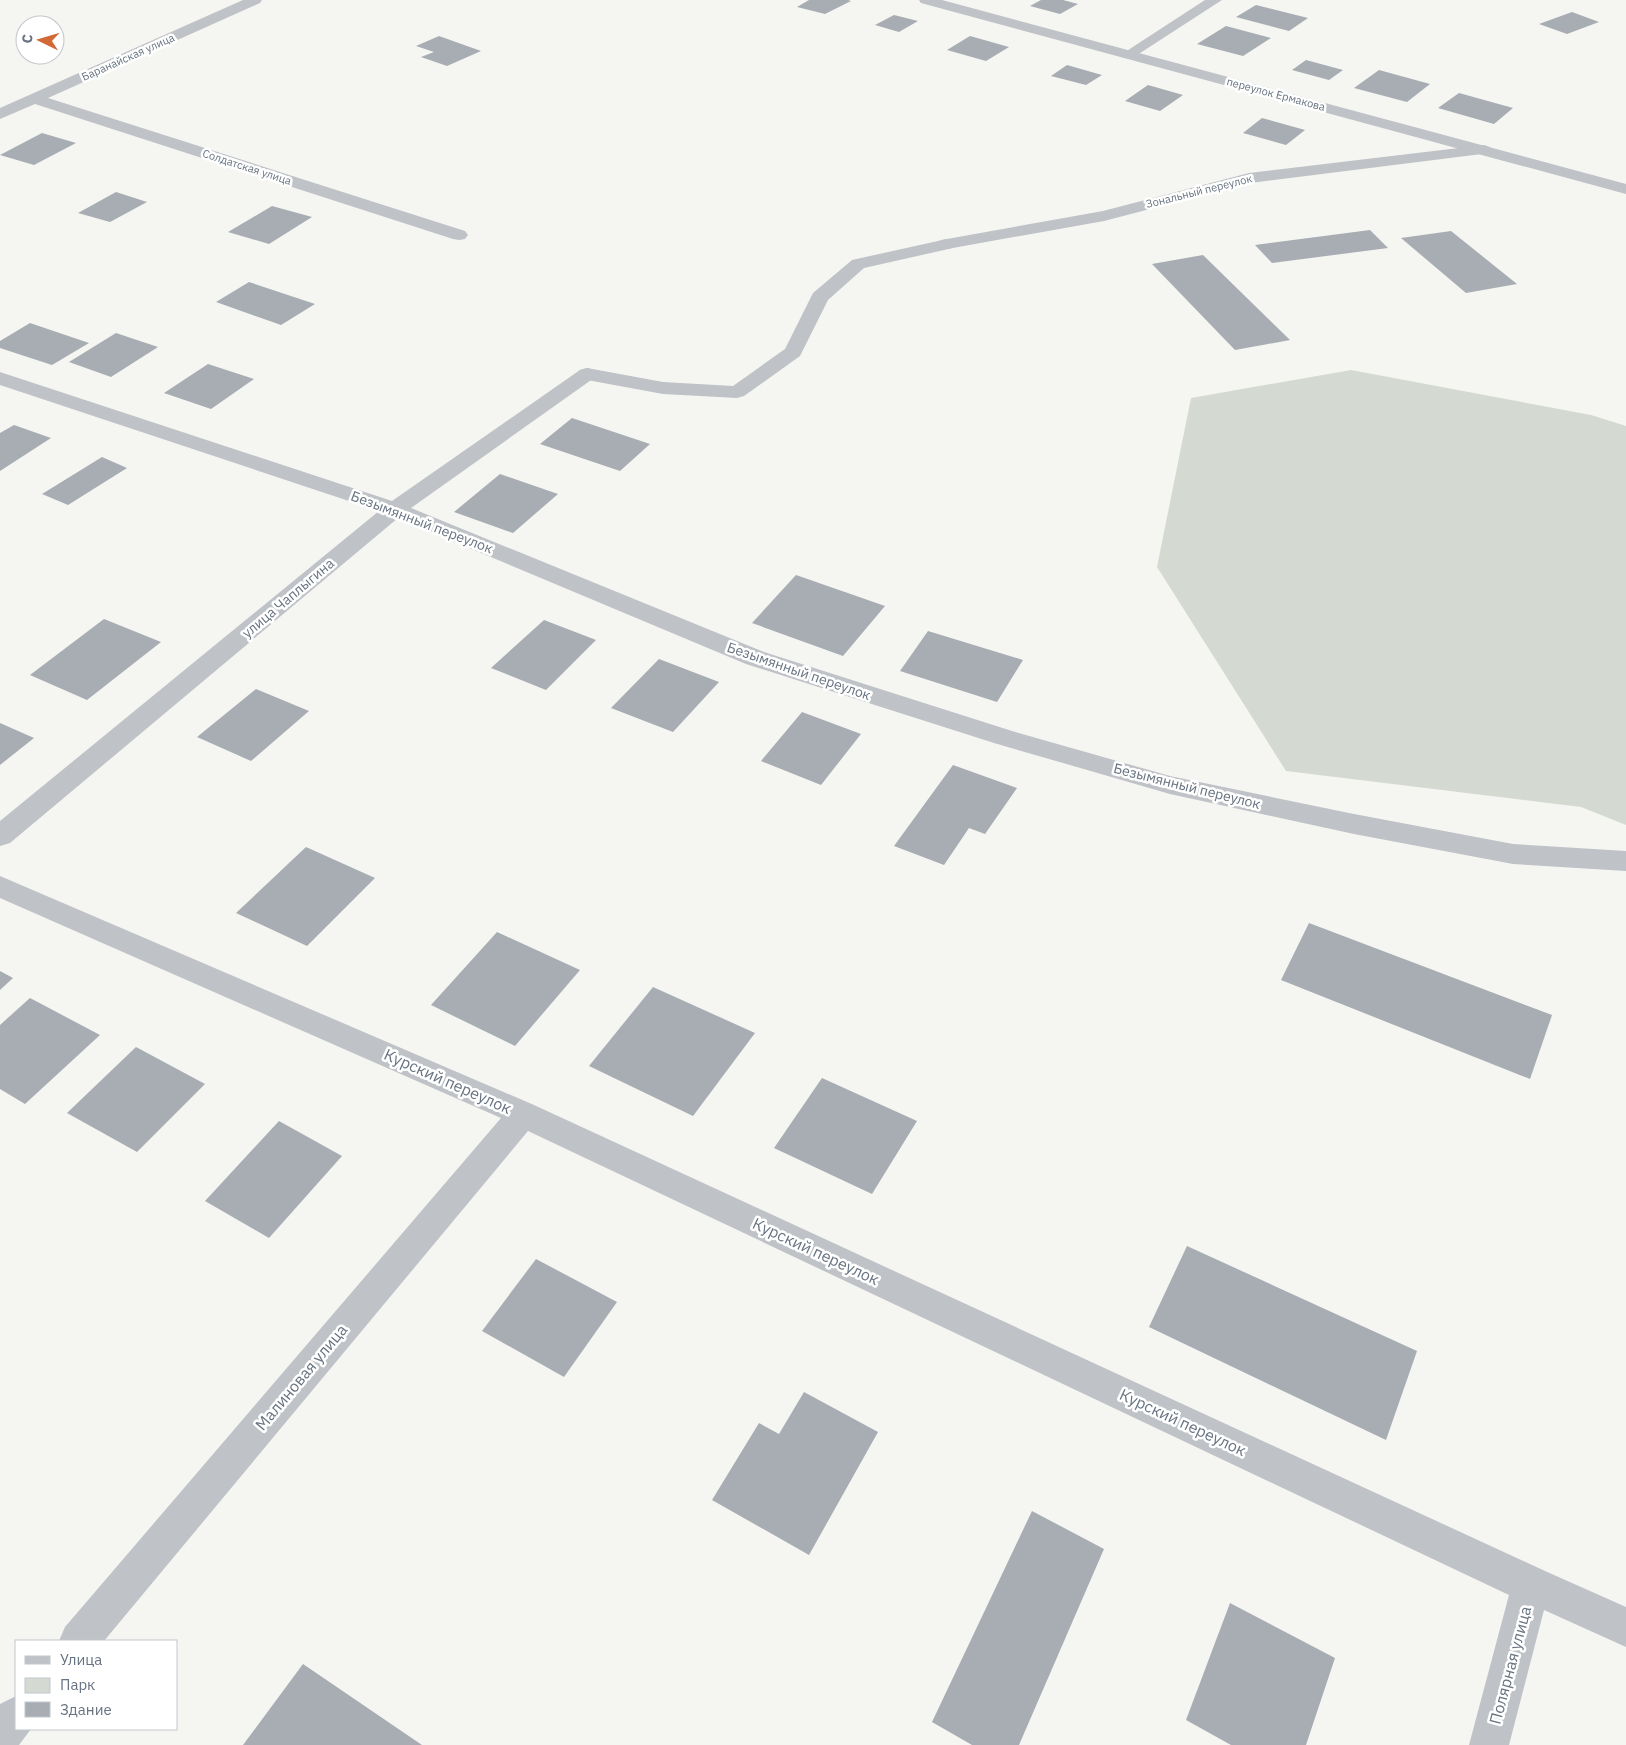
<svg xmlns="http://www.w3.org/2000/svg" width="1626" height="1745" viewBox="0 0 1626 1745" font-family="'IBM Plex Sans',sans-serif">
<rect width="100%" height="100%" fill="#f5f5f2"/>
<path fill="#d4dad2" d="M1351 370 1591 415 1626 426V825L1581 807 1286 771 1157 567 1191 398Z"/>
<g fill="#a7adb2">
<path d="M809 0H848L851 1 825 14 797 7Z"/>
<path d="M1041 0H1063L1078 4 1060 14 1030 6Z"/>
<path d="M1256 5 1308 18 1289 31 1236 17Z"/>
<path d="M1572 12 1599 22 1567 34 1539 24Z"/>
<path d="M894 15 918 21 899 32 875 25Z"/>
<path d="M1226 26 1271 38 1243 56 1197 44Z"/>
<path d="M439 36 481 51 447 66 421 57 434 52 416 46Z"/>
<path d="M970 36 1009 47 986 61 947 50Z"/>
<path d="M1306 60 1343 70 1329 80 1292 70Z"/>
<path d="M1067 65 1102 75 1086 85 1051 76Z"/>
<path d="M1379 70 1430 84 1407 102 1354 88Z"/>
<path d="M1148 85 1183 95 1160 111 1125 101Z"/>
<path d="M1459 93 1513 108 1494 124 1438 108Z"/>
<path d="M1262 118 1305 130 1286 145 1243 133Z"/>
<path d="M42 133 76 143 34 165 0 155Z"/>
<path d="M116 192 147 202 110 222 78 213Z"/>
<path d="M272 206 312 217 269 244 228 232Z"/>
<path d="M1370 230 1388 248 1272 263 1255 245Z"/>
<path d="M1451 231 1517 284 1466 293 1401 238Z"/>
<path d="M1203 255 1290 340 1235 350 1152 264Z"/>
<path d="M249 282 315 304 281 325 216 302Z"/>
<path d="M30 323 89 343 52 365 0 348V341Z"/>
<path d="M116 333 158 347 111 377 69 362Z"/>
<path d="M208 364 254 379 211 409 164 393Z"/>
<path d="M572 418 650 444 620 471 540 444Z"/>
<path d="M14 425 51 438 0 471V433Z"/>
<path d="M102 457 127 468 68 505 42 494Z"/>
<path d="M500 474 558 494 513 533 454 512Z"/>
<path d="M796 575 885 606 843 656 752 623Z"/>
<path d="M104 619 161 642 87 700 30 675Z"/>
<path d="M544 620 596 640 546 690 491 668Z"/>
<path d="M928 631 1023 660 997 702 900 671Z"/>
<path d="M659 659 719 682 673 732 611 708Z"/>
<path d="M256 689 309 711 251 761 197 737Z"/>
<path d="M802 712 861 734 821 785 761 761Z"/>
<path d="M0 723 34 738 0 765Z"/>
<path d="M953 765 1017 788 985 834 969 828 944 865 894 846Z"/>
<path d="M306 847 375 878 307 946 236 913Z"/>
<path d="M1309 923 1552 1015 1530 1079 1281 980Z"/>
<path d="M497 932 580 970 515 1046 431 1005Z"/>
<path d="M0 971 13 978 0 990Z"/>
<path d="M653 987 755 1033 693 1116 589 1066Z"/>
<path d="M30 998 100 1035 25 1104 0 1089V1025Z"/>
<path d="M136 1047 205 1084 137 1152 67 1113Z"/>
<path d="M822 1078 917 1121 872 1194 774 1148Z"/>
<path d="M279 1121 342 1156 269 1238 205 1201Z"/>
<path d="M1187 1246 1417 1351 1386 1440 1149 1327Z"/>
<path d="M536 1259 617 1302 564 1377 482 1331Z"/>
<path d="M804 1392 878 1432 809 1555 712 1500 759 1423 779 1434Z"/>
<path d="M1032 1511 1104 1549 1019 1745H972L932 1722Z"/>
<path d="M1230 1603 1335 1658 1306 1745H1231L1186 1720Z"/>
<path d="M303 1664 422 1745H243Z"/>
</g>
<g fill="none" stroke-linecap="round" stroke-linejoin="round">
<path fill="#bfc2c6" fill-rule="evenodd" d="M947 239 953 240 956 244 953 248 864 268 828 300 800 356 744 396 737 398 663 394 587 380 580 378 577 374 580 370 587 368 663 382 733 386 785 349 813 293 852 260Z"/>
<g fill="#bfc2c6" fill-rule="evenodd">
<path d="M243 0H262L260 3 48 98 465 231 468 235 465 239 459 240 453 239 35 104 0 119V108Z"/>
<path d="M1205 0H1222L1134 57H1124L1122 54Z"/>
<path d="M1484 145 1490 147 1492 150 1490 153 1250 183 1104 221 947 249 941 248 938 244 941 240 947 239 1103 211 1249 173Z"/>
<path d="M587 368 594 370 597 374 594 378 411 508 764 652 1012 731 1170 776 1354 814 1513 844 1626 851V871L1513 864 1354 834 1170 794 994 743 746 664 398 518 10 843 0 846V821L379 511 0 385V372L392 501 580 370Z"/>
<path d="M0 876 534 1105 1545 1571 1626 1607V1647L1544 1610 1509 1745H1469L1509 1595 528 1131 104 1641H59L65 1627 501 1118 0 898Z"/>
<path d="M16 1696V1729H31L19 1745H0V1704Z"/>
</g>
<path fill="#bfc2c6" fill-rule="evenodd" d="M919 0H942L1626 184V194L921 3Z"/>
</g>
<g text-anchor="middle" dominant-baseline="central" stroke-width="5" stroke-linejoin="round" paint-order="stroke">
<g font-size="11" fill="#677380" stroke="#fff">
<text transform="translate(128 57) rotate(-24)">Баранайская улица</text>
<text transform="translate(1276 94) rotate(15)">переулок Ермакова</text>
<text transform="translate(247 167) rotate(18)">Солдатская улица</text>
<text transform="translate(1199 191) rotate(-14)">Зональный переулок</text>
</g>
<g font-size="14" fill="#677380" stroke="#fff">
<text transform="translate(422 522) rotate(21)">Безымянный переулок</text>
<text transform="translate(288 598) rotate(-40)">улица Чаплыгина</text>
<text transform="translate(799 671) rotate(19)">Безымянный переулок</text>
<text transform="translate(1187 786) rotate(14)">Безымянный переулок</text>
</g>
<g font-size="16" fill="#677380" stroke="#fff">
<text transform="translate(448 1081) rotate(24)">Курский переулок</text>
<text transform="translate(816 1251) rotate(25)">Курский переулок</text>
<text transform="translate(301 1377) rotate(-50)">Малиновая улица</text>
<text transform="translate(1183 1422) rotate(25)">Курский переулок</text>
<text transform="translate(1510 1665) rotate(-75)">Полярная улица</text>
</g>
</g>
<rect x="15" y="1640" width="162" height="90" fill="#ffffff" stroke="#c2c7cc"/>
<rect x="25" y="1656" width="25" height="8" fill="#bfc2c6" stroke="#c2c7cc"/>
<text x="60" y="1665" font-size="15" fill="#677380">Улица</text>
<rect x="25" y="1678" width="25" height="15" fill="#d4dad2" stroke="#c2c7cc"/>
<text x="60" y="1690" font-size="15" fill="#677380">Парк</text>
<rect x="25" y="1702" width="25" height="15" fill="#a7adb2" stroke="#c2c7cc"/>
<text x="60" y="1715" font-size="15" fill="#677380">Здание</text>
<g transform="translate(40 40) rotate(275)"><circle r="24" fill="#ffffff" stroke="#c2c7cc"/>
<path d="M0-4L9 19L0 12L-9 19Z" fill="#d26936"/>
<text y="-8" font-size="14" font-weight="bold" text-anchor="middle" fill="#677380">С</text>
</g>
</svg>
